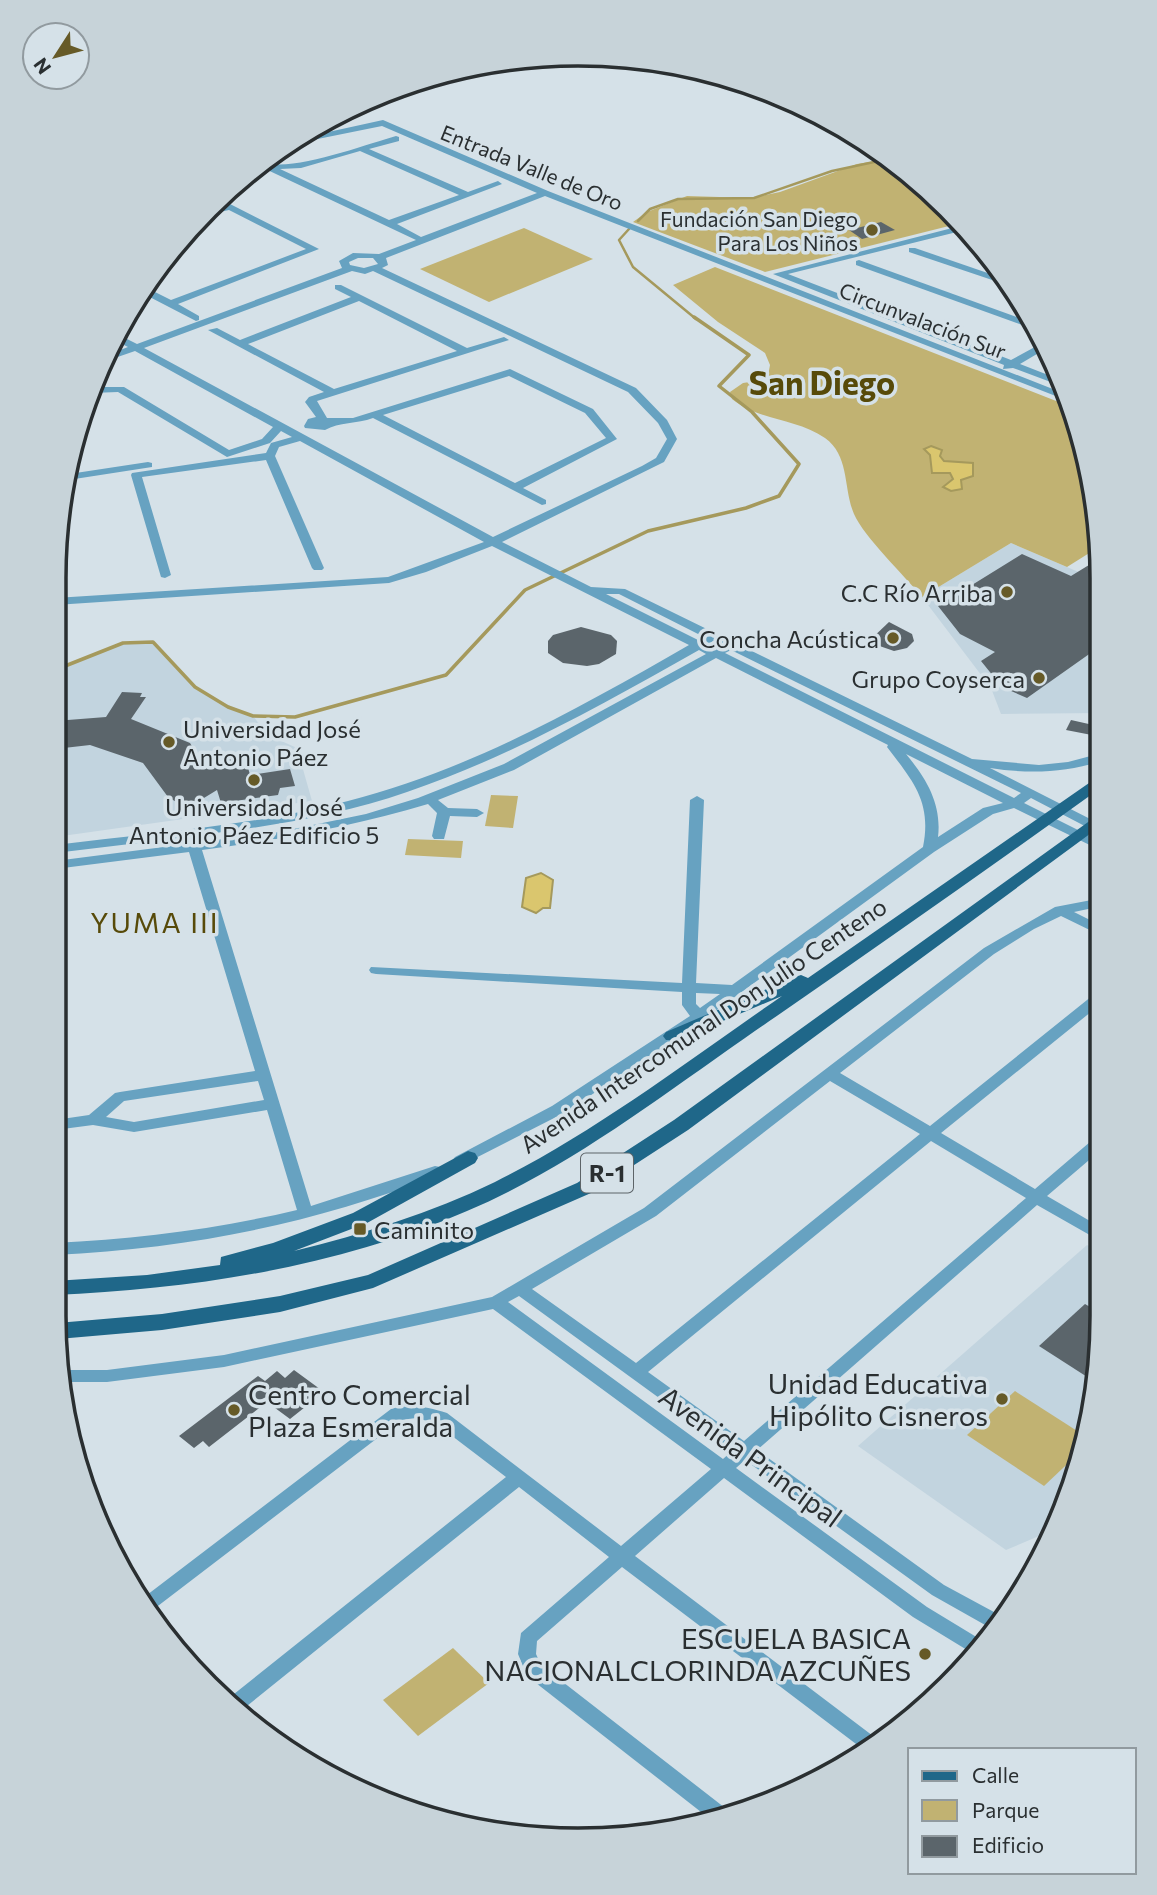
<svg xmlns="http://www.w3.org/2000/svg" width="1157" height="1895" viewBox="0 0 1157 1895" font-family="Commissioner,sans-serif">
<rect width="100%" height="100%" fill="#d5e1e8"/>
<g fill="#c2d4df">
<path d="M1011 543 1102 582V713L1001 714 991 688 922 597Z"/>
<path d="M153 642 202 693 253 716 268 735 297 748 312 801 55 837V670L123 643Z"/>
<path d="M1087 1245 1102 1254V1351L1075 1485 1053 1530 1006 1550 858 1446Z"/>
</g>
<g fill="#c1b272">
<path d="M888 159 961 223 765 272 633 222 647 212 687 196 752 198 780 192 857 164Z"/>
<path d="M524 228 593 259 489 302 420 269Z"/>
<path d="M715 267 1074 408 1102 545 1067 567 1011 543 922 597C905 576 864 537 854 514 843 488 850 456 825 438 796 418 759 421 732 399L730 392 743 383 763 380 768 376 770 365 765 353 718 322 673 285Z"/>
<path d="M491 795 518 796 513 828 485 826Z"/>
<path d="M408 839 463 841 461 858 405 855Z"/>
<path d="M1015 1391 1085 1436 1082 1450 1044 1486 967 1435Z"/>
<path d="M453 1648 489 1683 418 1736 383 1700Z"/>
</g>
<g fill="#dac66e" stroke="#a5995c" stroke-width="2">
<path d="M931 446 942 450 940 456 944 461 973 463V476L961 480 962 489 951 491 943 487 953 479 950 473H932L930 455 924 449Z"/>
<path d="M541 873 553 880 550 908H543L536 913 522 907 526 878Z"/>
</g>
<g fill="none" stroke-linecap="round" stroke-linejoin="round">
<g stroke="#a5995c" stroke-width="2.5">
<path d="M638 221 650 209 678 199 754 198 832 171 888 159"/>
<path d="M629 229 619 240 633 267 696 319"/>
</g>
<path stroke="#a5995c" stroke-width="3.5" d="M55 670 123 643 153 642 195 687 228 707 253 716 295 717 446 675 525 590 648 531 746 508 779 496 799 464 752 412 719 386 749 355 694 317"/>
</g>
<g fill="#5b656b">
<path d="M881 222 895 230 862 239 849 230Z"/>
<path d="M1022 554 1071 576 1102 557V645L1027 698 1002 687 981 661 995 652 960 634 938 606Z"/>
<path d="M889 622 912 634 914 641 907 648 894 651 868 642Z"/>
<path d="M581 627 611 635 617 641 616 654 599 664 587 666 563 663 548 653V641L553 635Z"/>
<path d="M122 692 142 693 140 697H146L131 719 190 743 201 762 245 756 250 775 290 769 295 786 280 788 278 795 221 803 217 790 199 801 178 803 168 797 143 763 90 745 55 749V721L106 717Z"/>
<path d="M1071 720 1102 727V737L1066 730Z"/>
<path d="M1085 1304 1102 1314V1351L1095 1382 1039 1346Z"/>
<path d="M294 1370 324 1392 290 1419 267 1402 209 1447 203 1441 194 1448 179 1436 258 1376 265 1381 277 1371 285 1378Z"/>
</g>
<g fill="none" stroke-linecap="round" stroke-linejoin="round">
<g fill="#67a2c1" fill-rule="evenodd">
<path d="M383 120 548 191 1068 395 1071 402 545 196 386 258 388 265 382 268 636 388 667 420 677 439 664 462 502 542 591 587 625 589 972 759 1039 765 1068 762 1102 753V761C1064 773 1029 774 990 768L1102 825V835L1031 798 1024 803 1102 842V851L1014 808 993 814 934 852 677 1039 562 1114 460 1166 455 1165 452 1161 455 1157 552 1106 690 1016 682 1005V992L376 974 371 973 369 970 371 967 682 983 690 800 697 796 704 800 696 983 732 985 923 847C932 802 913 781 887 747L888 745 716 658 514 770 438 800 448 808 477 809 484 813 477 817 450 816 444 839H434L432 836 437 813 428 804C353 826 279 840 202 850L311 1206 435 1166 440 1167 443 1171 440 1175C310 1224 194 1248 54 1255V1243C137 1239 217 1229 297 1210L267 1110 134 1132 93 1125 55 1130V1120L89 1115 115 1093 120 1092 255 1071 189 852 55 869V861L187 844 185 840 188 837 55 853V845C153 833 252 826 348 801 470 770 581 707 689 645L492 546 426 572 389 583 55 605V598L388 577 484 542 300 441 279 447 275 456 324 568 322 570H314L312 568 266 460 142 477 171 575 165 578 161 577 131 475 132 473 266 453 271 443 292 437 281 431 270 443 227 457 118 392 91 393 93 387H124L229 450 262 439 273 427 135 351 106 361 110 354 128 347 116 341 119 335 137 344 342 268 339 261 353 253 379 254 416 240 259 166 264 162C290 173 367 144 396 136L399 137V141L369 149 468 192 498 181 502 184 397 224 421 237 537 193 382 126 283 146 292 140ZM360 151 459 195 389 220 280 169 301 168ZM358 258H373L378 264 364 268 350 265 349 262ZM352 271 365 274 373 271 628 392 658 423 667 439 656 458 642 466 493 537 144 348ZM606 594H619L704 637 698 640ZM713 641 722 645 715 649 707 645ZM699 650 706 654 504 764 418 798 366 814 279 832 199 842 193 836C265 827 338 816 407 792 510 757 605 703 699 650ZM731 650 1021 793 1014 798 725 653ZM906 754 1003 803 983 808 938 837C942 804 926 778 906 754ZM696 993 720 994 700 1008 696 1004ZM258 1081 264 1100 134 1122 106 1117 124 1101Z"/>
<path d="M230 204 319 249 178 304 199 316V320L196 321 140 292 143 286 171 300 306 249 229 210 201 216 206 210Z"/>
<path d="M964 225 969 229 788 274 1011 360 1044 342 1047 348 1020 364 1061 380 1064 387 1013 368 1003 369 1004 365 773 274Z"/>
<path d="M967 233 974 235 979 241 964 238V234Z"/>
<path d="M909 248H915L1005 279 1010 286 909 252Z"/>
<path d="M859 260 1036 324 1039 331 856 265V261Z"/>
<path d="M335 285H341L467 348 504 337 509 340 317 401 327 418H353L510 369 593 409 617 439 523 488 546 500V504L542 505 373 418C357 424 339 422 325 430L305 428 304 426 308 419 316 417 305 402 309 397 324 392 208 330 217 328 240 340 351 297 335 289ZM359 301 457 351 334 389 248 344ZM509 376 585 413 606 438 515 483 383 415Z"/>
<path d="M148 462 152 463V467L68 480 69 474Z"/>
<path d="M1102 898V906L1074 912 1102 926V936L1061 916 1034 929 994 954 840 1073 930 1126 1097 992 1102 991V1003L941 1133 1035 1189 1097 1136 1102 1135V1149L1047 1196 1102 1228V1242L1037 1205 757 1450 944 1585 1005 1618 994 1630 932 1595 745 1460 736 1468 927 1607 983 1641 972 1653 913 1617 724 1478 635 1556 881 1742 864 1750 622 1567 537 1641 536 1654 541 1665 729 1811 731 1816 710 1819 527 1676 518 1654 521 1633 609 1557 519 1487 242 1710 229 1698 506 1477 435 1423 416 1418 401 1420 150 1612 143 1598 391 1409C411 1403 427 1407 447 1413L621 1546 711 1469 493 1309 224 1367 107 1382H65L63 1370H107L224 1355 492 1297 644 1208 984 948 1055 907ZM830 1081 920 1134 636 1363 532 1289 656 1216ZM931 1141 1026 1198 744 1441 648 1372ZM519 1296 732 1451 723 1459 508 1302Z"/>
</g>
<g fill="#1f6789" fill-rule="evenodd">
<path d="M1102 774V787C984 872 865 955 745 1038 656 1100 568 1168 467 1211 337 1267 195 1289 54 1295V1281L147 1275 220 1265 221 1257 273 1243 353 1213 468 1151 475 1153 478 1158 475 1163 367 1223 294 1251C363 1234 431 1213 495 1182 597 1131 689 1060 782 996L678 1040H666L663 1036 666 1032 795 977 801 975 808 978Z"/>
<path d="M1102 812V825L688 1130 591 1193 373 1288 280 1312 162 1330 58 1339 57 1323 162 1314 280 1296 368 1275 577 1183 674 1120Z"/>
</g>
</g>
<g fill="#665a27" stroke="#d5e1e8" stroke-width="2.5">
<circle cx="872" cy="230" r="7"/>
<circle cx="1007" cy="592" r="7"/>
<circle cx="893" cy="638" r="7"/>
<circle cx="1039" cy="678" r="7"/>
<circle cx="169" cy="742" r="7"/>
<circle cx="254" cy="780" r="7"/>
<rect x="353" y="1222" width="14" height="14" rx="3.5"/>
<circle cx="1002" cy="1399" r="7"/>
<circle cx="234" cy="1410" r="7"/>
<circle cx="925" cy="1654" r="7"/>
</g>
<g text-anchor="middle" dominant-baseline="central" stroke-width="7" stroke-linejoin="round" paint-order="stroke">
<g font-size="21" fill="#2a2f31" stroke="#d5e1e8">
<text transform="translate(532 167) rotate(22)">Entrada Valle de Oro</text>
<text transform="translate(923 320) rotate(21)">Circunvalación Sur</text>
</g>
<g font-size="21" fill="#2a2f31" stroke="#d5e1e8" text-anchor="end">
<text x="858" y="218">Fundación San Diego<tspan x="858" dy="24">Para Los Niños</tspan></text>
</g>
<rect fill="#d5e1e8" stroke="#5d6468" stroke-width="2" x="581" y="1153.5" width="52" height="39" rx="5"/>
<g font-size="23" font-weight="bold" fill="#2a2f31">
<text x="607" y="1173">R-1</text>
</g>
<g font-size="24" fill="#2a2f31" stroke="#d5e1e8" text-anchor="end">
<text x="993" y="592">C.C Río Arriba</text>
<text x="879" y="638">Concha Acústica</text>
<text x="1025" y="678">Grupo Coyserca</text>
<text x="183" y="728" text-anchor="start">Universidad José<tspan x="183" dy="28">Antonio Páez</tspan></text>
<text x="254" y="806" text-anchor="middle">Universidad José<tspan x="254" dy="28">Antonio Páez Edificio 5</tspan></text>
<text x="374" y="1229" text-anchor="start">Caminito</text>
</g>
<g font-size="24" fill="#2a2f31" stroke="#d5e1e8">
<text transform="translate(703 1025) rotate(-34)">Avenida Intercomunal Don Julio Centeno</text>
</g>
<g font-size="28" letter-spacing="2" fill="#574a09" stroke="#d5e1e8">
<text x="155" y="922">YUMA III</text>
</g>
<g font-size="28" fill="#2a2f31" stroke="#d5e1e8" text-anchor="end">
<text x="988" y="1383">Unidad Educativa<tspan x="988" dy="32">Hipólito Cisneros</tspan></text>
<text x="248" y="1394" text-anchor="start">Centro Comercial<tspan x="248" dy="32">Plaza Esmeralda</tspan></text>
<text x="911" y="1638">ESCUELA BASICA<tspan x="911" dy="32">NACIONALCLORINDA AZCUÑES</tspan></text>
</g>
<g font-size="28" fill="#2a2f31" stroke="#d5e1e8">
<text transform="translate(751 1456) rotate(36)">Avenida Principal</text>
</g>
<g font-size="32" font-weight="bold" fill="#574a09" stroke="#d5e1e8">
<text x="822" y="382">San Diego</text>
</g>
</g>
<path d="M0 0H1157V1895H0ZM578 66H578A512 512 0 0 1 1090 578V1316A512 512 0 0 1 578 1828H578A512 512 0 0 1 66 1316V578A512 512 0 0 1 578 66Z" fill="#c7d3d9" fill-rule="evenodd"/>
<path fill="none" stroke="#2a2f31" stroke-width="3.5" d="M578 66H578A512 512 0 0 1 1090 578V1316A512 512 0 0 1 578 1828H578A512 512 0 0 1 66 1316V578A512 512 0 0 1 578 66Z"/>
<rect x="908" y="1748" width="228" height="126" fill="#d5e1e8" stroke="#919a9f" stroke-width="2"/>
<rect x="922" y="1771" width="35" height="10" fill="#1f6789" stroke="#919a9f" stroke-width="2"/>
<text x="972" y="1783" font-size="21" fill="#2a2f31">Calle</text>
<rect x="922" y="1800" width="35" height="21" fill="#c1b272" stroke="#919a9f" stroke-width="2"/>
<text x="972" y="1818" font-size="21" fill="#2a2f31">Parque</text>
<rect x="922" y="1836" width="35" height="21" fill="#5b656b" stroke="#919a9f" stroke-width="2"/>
<text x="972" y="1853" font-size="21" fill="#2a2f31">Edificio</text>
<g transform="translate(56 56) rotate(234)"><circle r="33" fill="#d5e1e8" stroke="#919a9f" stroke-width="2"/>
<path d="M0-5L12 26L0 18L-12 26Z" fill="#665a27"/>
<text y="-10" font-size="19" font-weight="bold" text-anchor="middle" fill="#2a2f31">N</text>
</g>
</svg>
